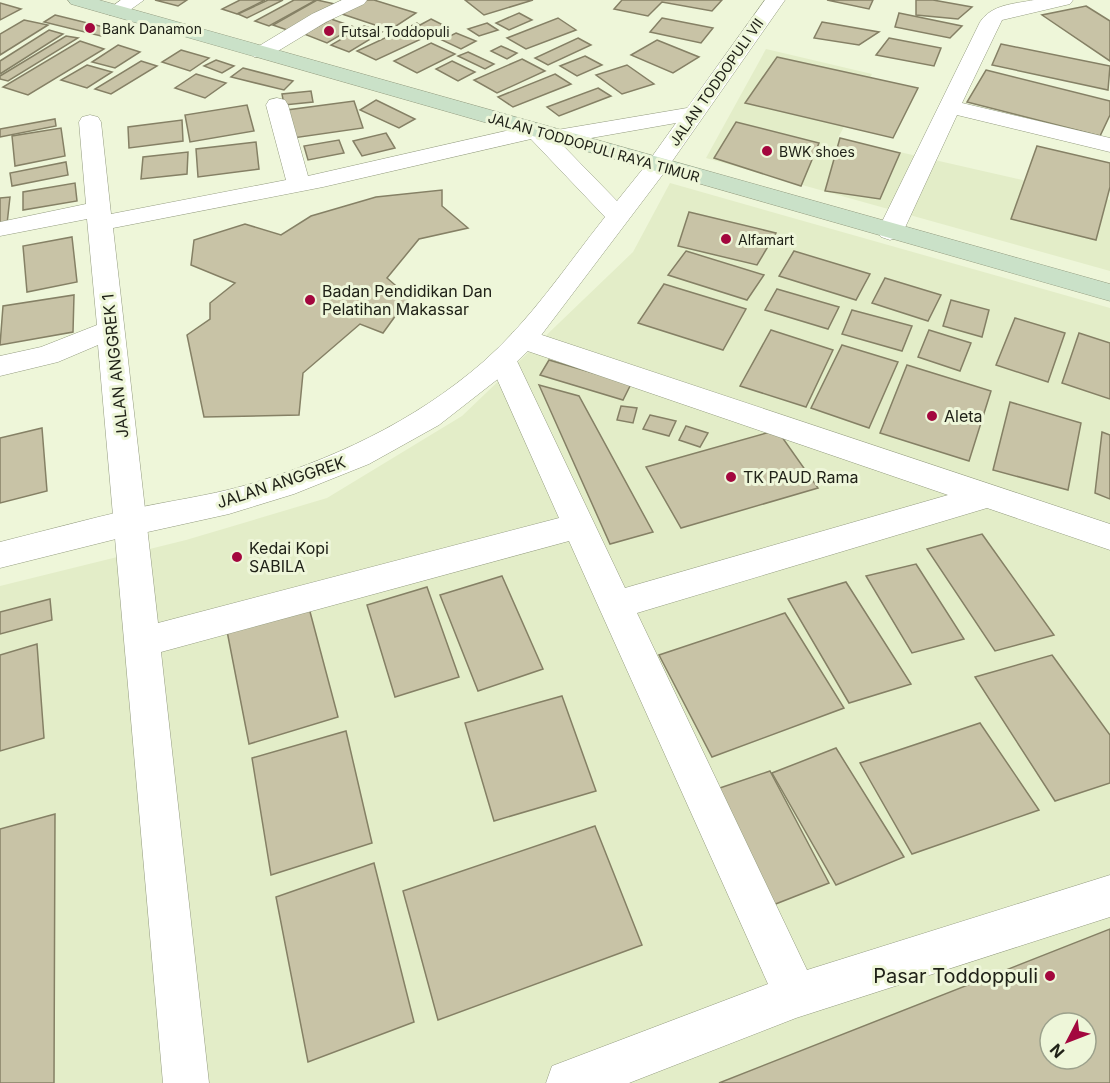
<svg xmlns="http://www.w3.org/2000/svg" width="1110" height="1083" viewBox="0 0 1110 1083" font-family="Inter,sans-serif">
<rect width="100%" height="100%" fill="#eef6d9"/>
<g fill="#e3edc8" fill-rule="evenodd">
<path d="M766 49 872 74 838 138 1110 200V271L706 158Z"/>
<path d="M670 183 1110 308V1083H0V586L186 540 327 498 462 416 633 252ZM1050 1023H1086V1059H1050Z"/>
</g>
<g fill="#c8c3a6" stroke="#858065" stroke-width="1.5" fill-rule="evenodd">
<path d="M155 0H187L178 6Z"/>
<path d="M240 0H265L237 14 222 9Z"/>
<path d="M268 0H283L247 18 238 14Z"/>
<path d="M294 0H316L269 26 255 21Z"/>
<path d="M317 0 335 4 290 31 273 25Z"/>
<path d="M366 0H374L416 13 390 30 342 14Z"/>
<path d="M465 0H533L484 15Z"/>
<path d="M622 0H722L712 11 662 2 648 16 614 9Z"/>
<path d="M827 0H873L869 9Z"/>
<path d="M916 0H933L972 7 958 19 916 15Z"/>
<path d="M0 3 21 9 0 20Z"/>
<path d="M1086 6 1110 21V61L1042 15Z"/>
<path d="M519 13 532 20 509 30 496 23Z"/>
<path d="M899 13 962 26 950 38 895 27Z"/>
<path d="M55 15 112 29 101 36 44 22Z"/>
<path d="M558 18 576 30 526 49 507 38Z"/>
<path d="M662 18 713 28 701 43 650 32Z"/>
<path d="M331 19 354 27 327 43 304 34Z"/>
<path d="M431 19 447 27 376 60 357 51 417 23 420 25Z"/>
<path d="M24 20 48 25 0 55V34Z"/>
<path d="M822 22 879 32 859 45 814 38Z"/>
<path d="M487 23 498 30 479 36 468 29Z"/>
<path d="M364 26 382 32 349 52 331 45Z"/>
<path d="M49 30 63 34 0 74V61Z"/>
<path d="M456 33 476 41 461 49 442 40Z"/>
<path d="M66 36 78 38 8 81 0 79V76Z"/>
<path d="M578 38 591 45 548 65 535 58Z"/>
<path d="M889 38 941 48 934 66 876 55Z"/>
<path d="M657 40 699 57 673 73 631 55Z"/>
<path d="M80 41 104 49 28 95 3 87Z"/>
<path d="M431 43 455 54 417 73 394 61Z"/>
<path d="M1001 44 1110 66 1108 90 992 65Z"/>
<path d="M118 45 140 52 115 68 92 62Z"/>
<path d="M501 46 517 53 507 59 491 51Z"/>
<path d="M181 50 209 58 190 71 162 62Z"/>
<path d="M468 52 494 64 485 69 458 56Z"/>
<path d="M585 56 602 65 577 76 560 66Z"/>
<path d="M777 57 918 88 893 138 745 103Z"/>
<path d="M522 59 545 71 497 93 474 80Z"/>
<path d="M216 60 234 66 222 73 204 66Z"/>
<path d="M141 61 157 66 111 94 95 89Z"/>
<path d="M452 61 475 72 458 81 436 69Z"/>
<path d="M87 65 112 72 87 88 61 80Z"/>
<path d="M627 65 654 84 622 94 596 75Z"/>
<path d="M243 68 293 81 284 90 231 77Z"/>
<path d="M986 70 1110 101V115L1100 136 967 102Z"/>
<path d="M196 74 226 83 205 98 175 88Z"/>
<path d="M555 74 571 84 513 107 498 97Z"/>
<path d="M598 88 611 96 559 116 547 107Z"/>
<path d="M311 91 313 102 284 105 282 94Z"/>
<path d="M376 100 415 119 399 128 360 110Z"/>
<path d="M354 101 363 128 293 138 287 110Z"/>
<path d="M247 105 254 131 190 142 185 115Z"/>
<path d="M55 119 56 126 0 137V129Z"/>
<path d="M182 120 183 141 129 148 128 127Z"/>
<path d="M736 122 819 143 801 186 714 158Z"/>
<path d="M61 128 65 156 15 166 12 136Z"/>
<path d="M386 133 395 148 362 156 353 141Z"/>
<path d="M840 138 900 153 880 199 825 191Z"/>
<path d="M339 140 344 153 308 160 304 146Z"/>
<path d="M256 142 259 169 198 177 196 149Z"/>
<path d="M1037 146 1110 163V187L1096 240 1011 219Z"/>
<path d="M188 152 187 174 141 179 143 157Z"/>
<path d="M66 162 68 175 12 186 10 173Z"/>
<path d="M75 183 77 201 23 210V192Z"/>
<path d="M442 190V206L468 228 419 239 387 278 409 297 383 333 360 324 303 373 299 415 204 417 187 335 210 319V303L235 283 191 265 194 240 245 224 281 235 311 216 376 197Z"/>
<path d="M10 197 7 224 0 225V198Z"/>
<path d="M689 212 776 233 757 265 678 246Z"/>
<path d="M72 237 77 282 27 292 23 246Z"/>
<path d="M686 251 764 275 747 300 668 275Z"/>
<path d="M794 251 870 274 856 300 779 276Z"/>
<path d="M885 278 941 295 928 321 872 303Z"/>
<path d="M664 284 746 309 723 350 638 323Z"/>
<path d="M777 289 839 307 828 329 765 310Z"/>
<path d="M74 295 73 332 0 345 3 306Z"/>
<path d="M951 300 989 310 982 337 943 326Z"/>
<path d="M852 310 912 326 902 351 842 334Z"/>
<path d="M1015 318 1065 333 1048 382 996 365Z"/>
<path d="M771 330 833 350 806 407 740 386Z"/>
<path d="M929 330 971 343 960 371 918 357Z"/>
<path d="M1079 333 1110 343V399L1062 383Z"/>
<path d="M842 345 898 362 869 428 811 408Z"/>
<path d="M549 360 631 384 623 400 540 375Z"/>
<path d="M907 365 991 391 969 461 880 433Z"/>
<path d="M539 385 579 396 653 532 610 544Z"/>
<path d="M1010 402 1081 423 1068 490 993 470Z"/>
<path d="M621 406 637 408 633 423 617 420Z"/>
<path d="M650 415 676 421 669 436 643 429Z"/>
<path d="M686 426 708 433 700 447 679 440Z"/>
<path d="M42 428 47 491 0 503V438Z"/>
<path d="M777 430 818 488 681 528 646 467Z"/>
<path d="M1102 432 1110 435V499L1095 493Z"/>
<path d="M982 534 1054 635 995 651 927 549Z"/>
<path d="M916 564 964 639 912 653 866 576Z"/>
<path d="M502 576 543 669 478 691 440 595Z"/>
<path d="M846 582 911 684 849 703 788 599Z"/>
<path d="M427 587 459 677 395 697 367 605Z"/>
<path d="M50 599 52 620 0 634V612Z"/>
<path d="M309 608 338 717 249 744 227 631Z"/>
<path d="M785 613 844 708 712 757 659 655Z"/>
<path d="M37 644 44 738 0 751V655Z"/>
<path d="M1052 655 1110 735V783L1055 801 975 677Z"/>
<path d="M562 696 596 791 494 821 465 723Z"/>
<path d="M980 723 1039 810 912 854 860 763Z"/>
<path d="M346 731 372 843 271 875 252 758Z"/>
<path d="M836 748 904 857 836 885 772 773Z"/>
<path d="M770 771 829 883 768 907 711 791Z"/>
<path d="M55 814 54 1083H0V829Z"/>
<path d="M595 826 642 945 438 1020 403 891Z"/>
<path d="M374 863 414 1022 308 1062 276 897Z"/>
<path d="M1110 929V1083H719ZM1050 1023H1086V1059H1050Z"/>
</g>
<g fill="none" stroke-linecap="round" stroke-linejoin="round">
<g stroke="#949c80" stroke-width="1">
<g id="minor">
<path d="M121 0H144L123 15H109L106 11Z"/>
<path d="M342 0H367L364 4 326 22 268 57H254L251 53 254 49 312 14Z"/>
<path d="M765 0H785L666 170 658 172 650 170 646 165 676 123 557 144 549 142 546 137 549 132 557 130 687 108Z"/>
<path d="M1034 0H1073L1070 4 1002 20 962 103 1110 138V152L957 115 903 232 899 237 890 240 881 237 877 232 980 22C992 4 1014 4 1034 0Z"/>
<path d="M277 98 285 100 288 105 308 176 536 124 544 126 547 131 544 136 323 187 113 228 158 623 559 518 489 361 493 354 503 351 513 354 517 361 625 588 948 495 513 346 509 339 513 332 523 330 533 332 1110 524V550L987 508 637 613 807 970 1110 875V917L796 1018 629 1083H546L552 1066 768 984 569 541 161 652 209 1083H163L98 345 58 362 0 376V356L41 347 97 325 87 219 0 236V222L86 204 79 122 82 117 90 115 98 117 101 122 111 214 286 180 266 105 269 100Z"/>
</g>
</g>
<g stroke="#949c80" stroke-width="1">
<path id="tertiary" d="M536 124 544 126 617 201 650 160 658 158 666 160 670 165 533 346 503 375 439 425 369 464 294 494 229 514 116 539 0 568V542C44 531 88 519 132 509 169 501 207 496 243 486 330 461 414 422 483 362 530 321 566 266 605 217L528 136 525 131 528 126Z"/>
</g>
<g stroke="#949c80" stroke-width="1">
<path id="secondary" d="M68 0H99L1110 284V301L71 4Z"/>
</g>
<use href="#minor" fill="#fff" fill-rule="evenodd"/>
<use href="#tertiary" fill="#fff" fill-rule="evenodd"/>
<use href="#secondary" fill="#cae1c8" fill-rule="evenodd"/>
</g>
<g fill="#a3073e" stroke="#eef6d9" stroke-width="2">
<circle cx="90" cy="28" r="6"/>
<circle cx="329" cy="31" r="6"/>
<circle cx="767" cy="151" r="6"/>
<circle cx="726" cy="239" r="6"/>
<circle cx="310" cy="300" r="6"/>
<circle cx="932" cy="416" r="6"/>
<circle cx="731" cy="477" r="6"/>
<circle cx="237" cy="557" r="6"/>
<circle cx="1050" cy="976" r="6"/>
</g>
<g text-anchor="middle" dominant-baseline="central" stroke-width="6" stroke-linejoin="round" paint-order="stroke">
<g font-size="14" fill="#202218" stroke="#eef6d9" text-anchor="start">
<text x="102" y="28">Bank Danamon</text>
<text x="341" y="31">Futsal Toddopuli</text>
<text x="779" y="151">BWK shoes</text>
<text x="738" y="239">Alfamart</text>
</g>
<g font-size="14" fill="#202218" stroke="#eef6d9">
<text transform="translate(716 82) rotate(-55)">JALAN TODDOPULI VII</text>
<text transform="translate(594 147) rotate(16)">JALAN TODDOPULI RAYA TIMUR</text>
</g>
<g font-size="16" fill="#202218" stroke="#eef6d9" text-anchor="start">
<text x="322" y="291">Badan Pendidikan Dan<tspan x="322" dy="18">Pelatihan Makassar</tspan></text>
<text x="944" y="416">Aleta</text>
<text x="743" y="477">TK PAUD Rama</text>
<text x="249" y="548">Kedai Kopi<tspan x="249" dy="18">SABILA</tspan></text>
</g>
<g font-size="16" fill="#202218" stroke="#eef6d9">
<text transform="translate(115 366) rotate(-96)">JALAN ANGGREK 1</text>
<text transform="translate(281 482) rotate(-18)">JALAN ANGGREK</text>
</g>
<g font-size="20" fill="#202218" stroke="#eef6d9" text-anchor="end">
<text x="1038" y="976">Pasar Toddoppuli</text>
</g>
</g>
<g transform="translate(1068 1041) rotate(228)"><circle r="28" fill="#eef6d9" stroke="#9ca18c" stroke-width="1.5"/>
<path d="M0-4.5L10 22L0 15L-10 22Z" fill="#a3073e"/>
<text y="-9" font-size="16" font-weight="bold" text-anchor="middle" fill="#202218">N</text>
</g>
</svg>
